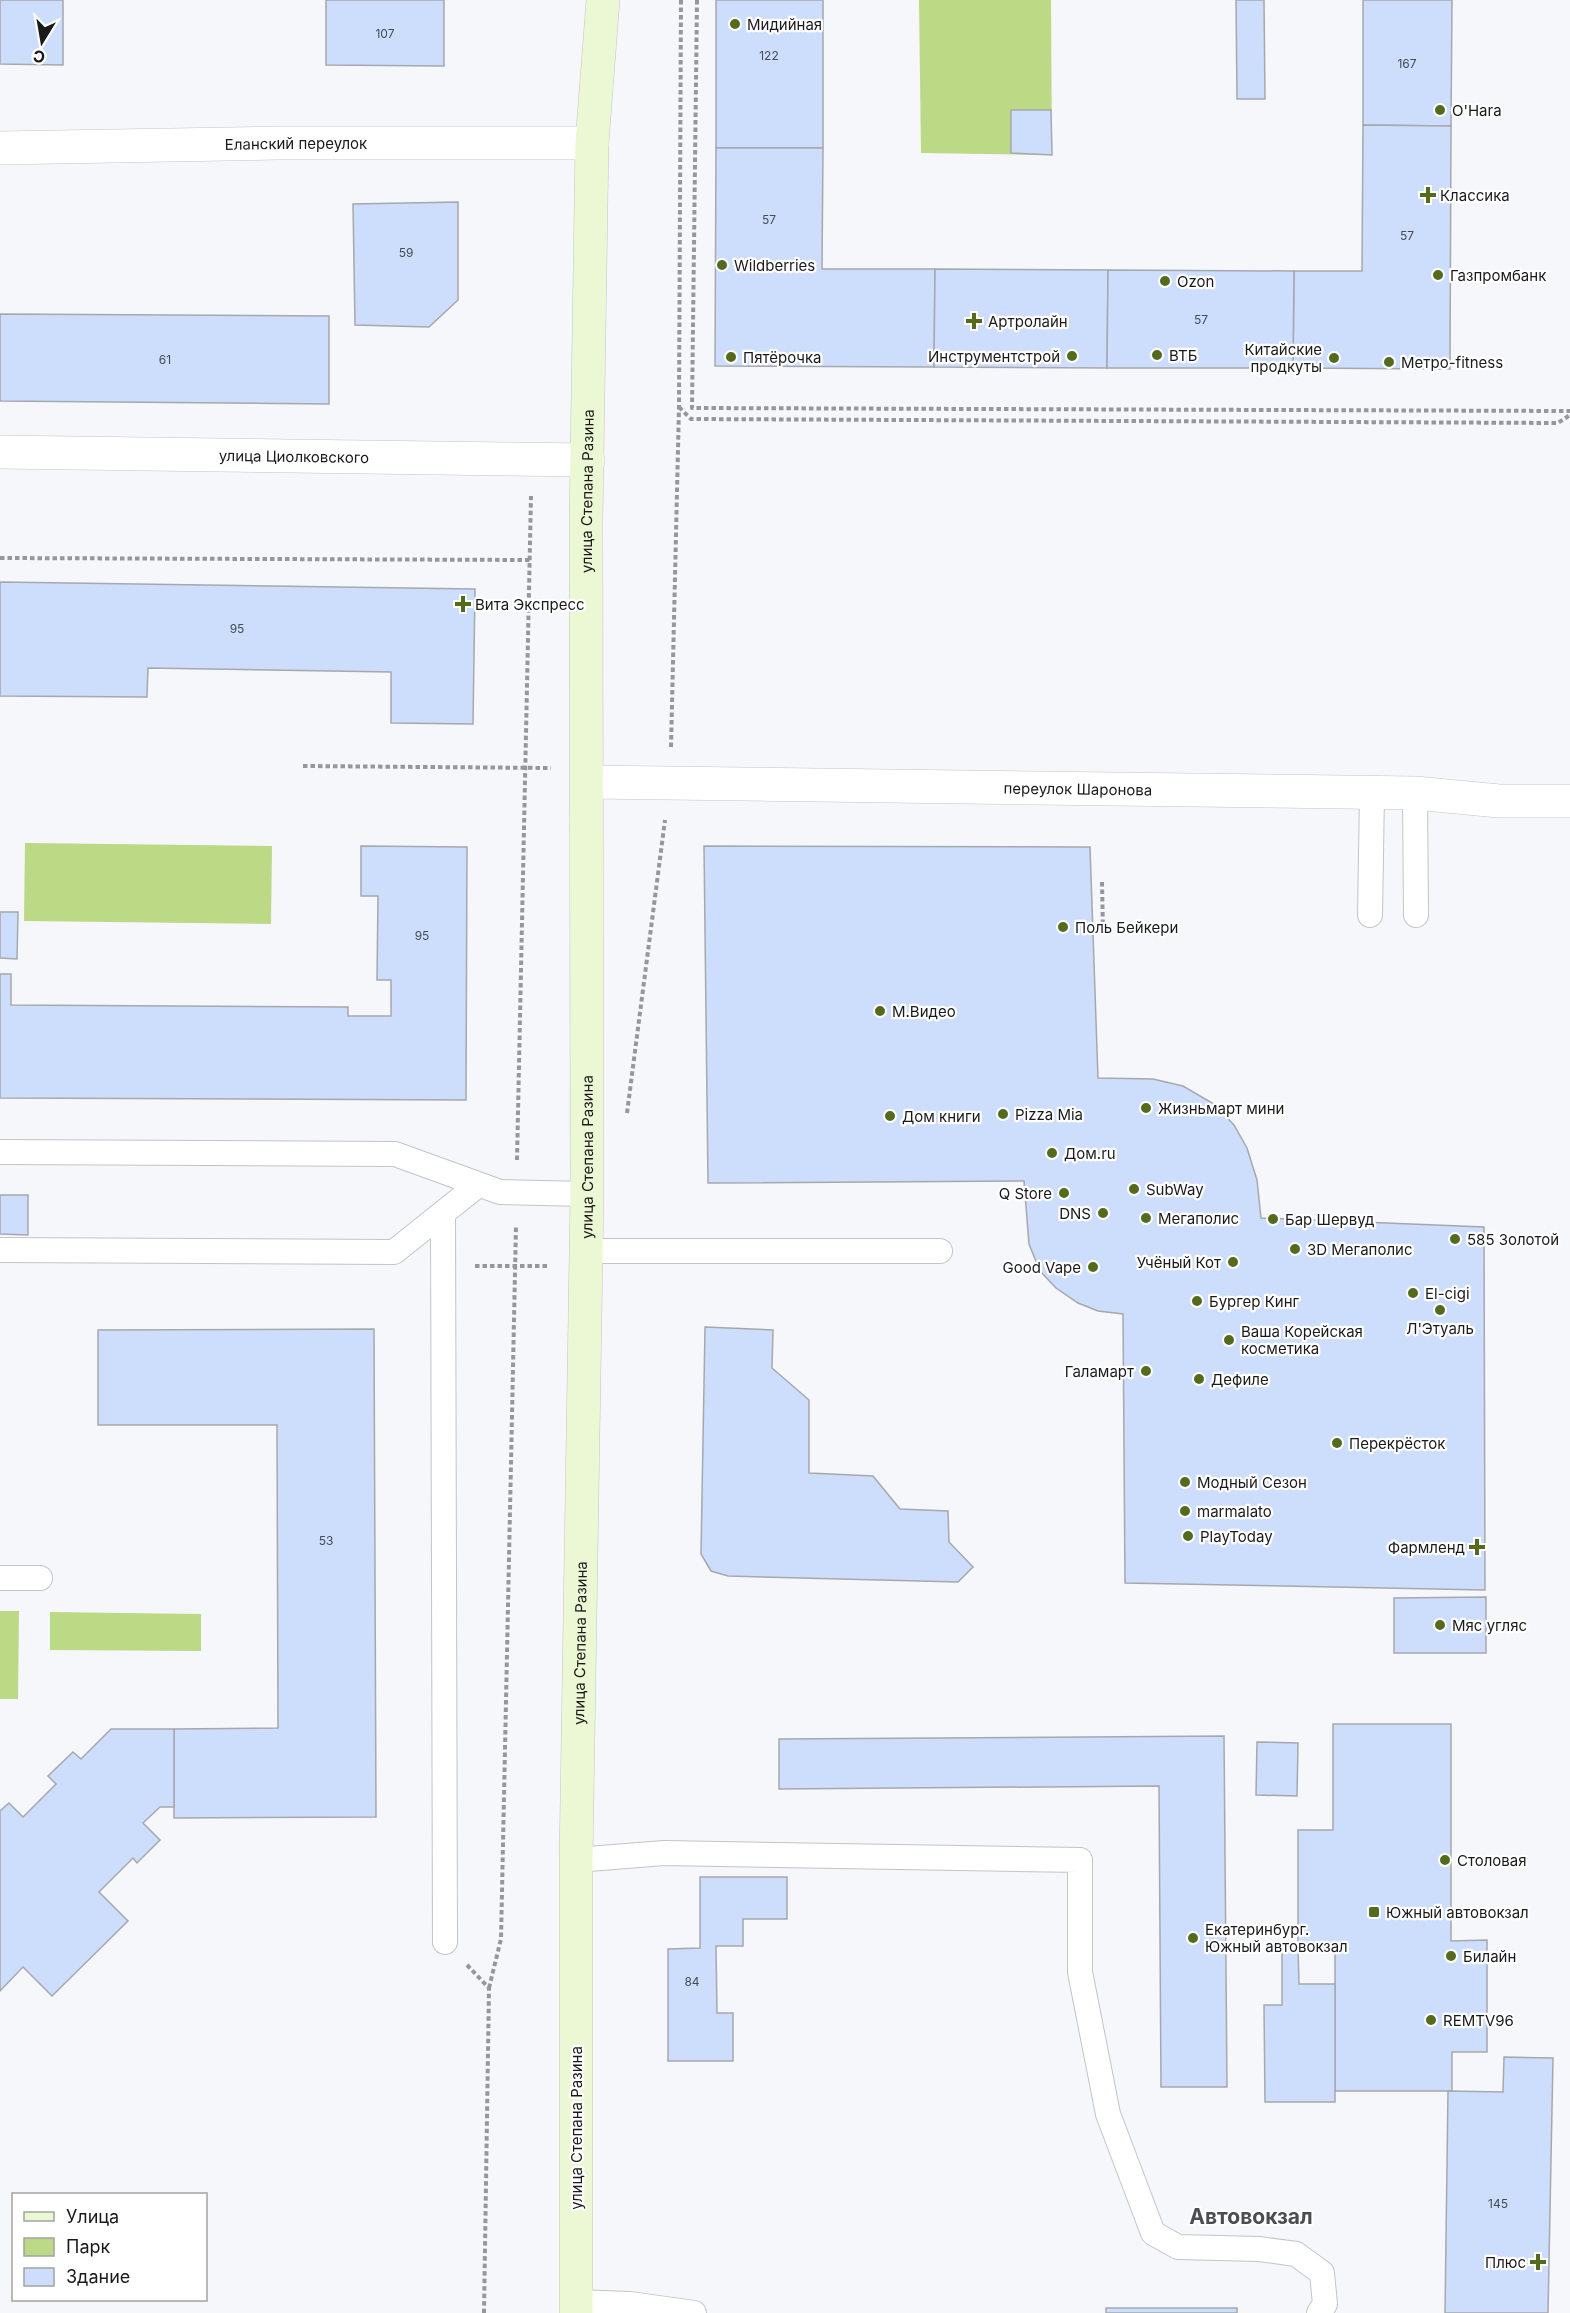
<svg xmlns="http://www.w3.org/2000/svg" width="1570" height="2313" viewBox="0 0 1570 2313" font-family="Inter,sans-serif">
<rect width="100%" height="100%" fill="#f5f7fb"/>
<g fill="#bcd985">
<path d="M919 0H1051L1052 155 921 153Z"/>
<path d="M25 843 272 846 271 924 24 921Z"/>
<path d="M0 1611H19L18 1699H0Z"/>
<path d="M50 1612 201 1614V1651L50 1650Z"/>
</g>
<g fill="#ccdefc" stroke="#a6a8ac" stroke-width="1.5">
<path d="M0 0H63V65L0 64Z"/>
<path d="M326 0H444V66L326 65Z"/>
<rect x="716" y="0" width="107" height="148"/>
<path d="M1236 0H1264L1265 99H1237Z"/>
<path d="M1363 0H1452L1451 126 1363 125Z"/>
<path d="M1011 110H1051L1052 155 1011 153Z"/>
<path d="M1363 125 1451 126 1450 369 1293 368 1294 271H1362Z"/>
<path d="M716 148H823L822 269H935L934 367 715 366Z"/>
<path d="M458 202V300L429 327 355 325 353 204Z"/>
<path d="M935 269 1108 270 1107 368 934 367Z"/>
<path d="M1108 270 1294 271 1293 368H1107Z"/>
<path d="M0 314 329 316V404L0 401Z"/>
<path d="M0 582 475 589 473 724 391 723V672L148 668 147 697 0 696Z"/>
<path d="M361 846 467 847 466 1100 0 1098V974H11V1005L348 1007V1016H391V980H377L378 896H361Z"/>
<path d="M704 846 1090 847 1098 1078 1153 1079 1183 1086 1214 1104 1234 1125 1247 1148 1257 1180 1261 1218 1484 1227 1485 1590 1125 1583 1123 1314 1098 1311 1078 1303 1056 1288 1040 1271 1029 1244 1024 1181 708 1183Z"/>
<path d="M0 912H18L17 959 0 958Z"/>
<path d="M0 1195H28V1235L0 1234Z"/>
<path d="M705 1327 773 1330 772 1368 809 1400V1473L873 1476 900 1509 948 1511 949 1542 973 1567 958 1582 728 1576 711 1571 701 1554Z"/>
<path d="M374 1329 376 1817 174 1818V1729L278 1728 277 1425H98V1330Z"/>
<path d="M1486 1597V1653H1394V1598Z"/>
<path d="M1333 1724H1451V1941L1487 1940V2052H1452V2091H1335V1947H1298V1830H1333Z"/>
<path d="M111 1729H174V1807H160L143 1823 160 1840 137 1863 133 1858 99 1892 128 1921 52 1996 23 1967 0 1991V1811L9 1803 23 1817 56 1784 48 1776 73 1752 81 1759Z"/>
<path d="M1224 1736 1227 2087H1161L1159 1786 779 1789V1739Z"/>
<path d="M1257 1742 1298 1743 1297 1796 1256 1795Z"/>
<path d="M700 1877H787V1919H743V1946H716L717 2013H733V2061H668V1949L700 1948Z"/>
<path d="M1282 1946 1298 1947 1299 1984H1335V2102H1265L1264 2005H1282Z"/>
<path d="M1504 2057 1553 2058 1548 2313H1445L1448 2091 1503 2092Z"/>
<rect x="1106" y="2308" width="131" height="5"/>
</g>
<g fill="none" stroke-linecap="round" stroke-linejoin="round">
<g stroke="#c2c4c8" stroke-width="26">
<g id="lane">
<path d="M1415 793 1416 915"/>
<path d="M1370 915 1372 794"/>
<path d="M0 1152 395 1154 500 1192 587 1194"/>
<path d="M443 1213 445 1942"/>
<path d="M0 1250 394 1252 478 1185"/>
<path d="M585 1251H940"/>
<path d="M0 1578H40"/>
<path d="M576 1860 664 1853 1080 1860V1972L1108 2114 1153 2233 1178 2247 1259 2249 1296 2254 1322 2273 1325 2304 1319 2313"/>
<path d="M576 2302 630 2304 694 2313"/>
</g>
</g>
<g stroke="#c2c4c8" stroke-width="34">
<g id="street">
<path id="s1" d="M0 148 277 143H592"/>
<path id="s2" d="M0 452 588 460"/>
<path id="s3" d="M588 782 1415 793 1499 801H1570"/>
</g>
</g>
<g stroke="#c2c4c8" stroke-width="34">
<g id="secondary">
<path id="s4" d="M576 2313V1860L587 1194 586 521 592 143 603 0"/>
</g>
</g>
<g stroke="#96979a" stroke-width="4" stroke-dasharray="4.5 3" stroke-linecap="butt">
<path d="M697 0 692 408 1570 411"/>
<path d="M679 407 691 419 1558 423 1570 415"/>
<path d="M0 558 530 560"/>
<path d="M671 747 679 407 681 0"/>
<path d="M303 766 551 768"/>
<path d="M1102 882 1103 932"/>
<path d="M627 1113 665 820"/>
<path d="M517 1160 531 496"/>
<path d="M475 1266H549"/>
<path d="M467 1965 489 1988 484 2313"/>
<path d="M489 1988 501 1939 516 1225"/>
</g>
<use href="#lane" stroke="#fff" stroke-width="24"/>
<use href="#street" stroke="#fff" stroke-width="33"/>
<use href="#secondary" stroke="#ecf8d3" stroke-width="33"/>
</g>
<g fill="#546b1a" stroke="#fff" stroke-width="2">
<circle cx="735" cy="24" r="6"/>
<circle cx="1440" cy="110" r="6"/>
<path d="M1425 186h6v6h6v6h-6v6h-6v-6h-6v-6h6z"/>
<circle cx="722" cy="265" r="6"/>
<circle cx="1438" cy="275" r="6"/>
<circle cx="1165" cy="281" r="6"/>
<path d="M971 312h6v6h6v6h-6v6h-6v-6h-6v-6h6z"/>
<circle cx="1157" cy="355" r="6"/>
<circle cx="1072" cy="356" r="6"/>
<circle cx="731" cy="357" r="6"/>
<circle cx="1334" cy="358" r="6"/>
<circle cx="1389" cy="362" r="6"/>
<path d="M460 595h6v6h6v6h-6v6h-6v-6h-6v-6h6z"/>
<circle cx="1063" cy="927" r="6"/>
<circle cx="880" cy="1011" r="6"/>
<circle cx="1146" cy="1108" r="6"/>
<circle cx="1003" cy="1114" r="6"/>
<circle cx="890" cy="1116" r="6"/>
<circle cx="1052" cy="1153" r="6"/>
<circle cx="1134" cy="1189" r="6"/>
<circle cx="1064" cy="1193" r="6"/>
<circle cx="1103" cy="1213" r="6"/>
<circle cx="1146" cy="1218" r="6"/>
<circle cx="1273" cy="1219" r="6"/>
<circle cx="1455" cy="1239" r="6"/>
<circle cx="1295" cy="1249" r="6"/>
<circle cx="1233" cy="1262" r="6"/>
<circle cx="1093" cy="1267" r="6"/>
<circle cx="1413" cy="1293" r="6"/>
<circle cx="1197" cy="1301" r="6"/>
<circle cx="1440" cy="1310" r="6"/>
<circle cx="1229" cy="1340" r="6"/>
<circle cx="1146" cy="1371" r="6"/>
<circle cx="1199" cy="1379" r="6"/>
<circle cx="1337" cy="1443" r="6"/>
<circle cx="1185" cy="1482" r="6"/>
<circle cx="1185" cy="1511" r="6"/>
<circle cx="1188" cy="1536" r="6"/>
<path d="M1474 1538h6v6h6v6h-6v6h-6v-6h-6v-6h6z"/>
<circle cx="1440" cy="1625" r="6"/>
<circle cx="1445" cy="1860" r="6"/>
<rect x="1368" y="1906" width="12" height="12" rx="3"/>
<circle cx="1193" cy="1938" r="6"/>
<circle cx="1451" cy="1956" r="6"/>
<circle cx="1431" cy="2020" r="6"/>
<path d="M1535 2253h6v6h6v6h-6v6h-6v-6h-6v-6h6z"/>
</g>
<g text-anchor="middle" dominant-baseline="central" stroke-width="4.5" stroke-linejoin="round" paint-order="stroke">
<g font-size="12" fill="#464b54">
<text x="385" y="33">107</text>
<text x="769" y="55">122</text>
<text x="1407" y="63">167</text>
<text x="769" y="219">57</text>
<text x="1407" y="235">57</text>
<text x="406" y="252">59</text>
<text x="1201" y="319">57</text>
<text x="165" y="359">61</text>
<text x="237" y="628">95</text>
<text x="422" y="935">95</text>
<text x="326" y="1540">53</text>
<text x="692" y="1981">84</text>
<text x="1498" y="2203">145</text>
</g>
<g font-size="15" fill="#1a1a1c" stroke="#fff" text-anchor="start">
<text x="747" y="24">Мидийная</text>
<text x="1452" y="110">O'Hara</text>
<text x="1440" y="195">Классика</text>
<text x="734" y="265">Wildberries</text>
<text x="1450" y="275">Газпромбанк</text>
<text x="1177" y="281">Ozon</text>
<text x="988" y="321">Артролайн</text>
<text x="1322" y="349" text-anchor="end">Китайские<tspan x="1322" dy="17">продкуты</tspan></text>
<text x="1169" y="355">ВТБ</text>
<text x="1060" y="356" text-anchor="end">Инструментстрой</text>
<text x="743" y="357">Пятёрочка</text>
<text x="1401" y="362">Метро-fitness</text>
<text x="475" y="604">Вита Экспресс</text>
<text x="1075" y="927">Поль Бейкери</text>
<text x="892" y="1011">М.Видео</text>
<text x="1158" y="1108">Жизньмарт мини</text>
<text x="1015" y="1114">Pizza Mia</text>
<text x="902" y="1116">Дом книги</text>
<text x="1064" y="1153">Дом.ru</text>
<text x="1146" y="1189">SubWay</text>
<text x="1052" y="1193" text-anchor="end">Q Store</text>
<text x="1091" y="1213" text-anchor="end">DNS</text>
<text x="1158" y="1218">Мегаполис</text>
<text x="1285" y="1219">Бар Шервуд</text>
<text x="1467" y="1239">585 Золотой</text>
<text x="1307" y="1249">3D Мегаполис</text>
<text x="1221" y="1262" text-anchor="end">Учёный Кот</text>
<text x="1081" y="1267" text-anchor="end">Good Vape</text>
<text x="1425" y="1293">El-cigi</text>
<text x="1209" y="1301">Бургер Кинг</text>
<text x="1440" y="1328" text-anchor="middle">Л'Этуаль</text>
<text x="1241" y="1331">Ваша Корейская<tspan x="1241" dy="17">косметика</tspan></text>
<text x="1134" y="1371" text-anchor="end">Галамарт</text>
<text x="1211" y="1379">Дефиле</text>
<text x="1349" y="1443">Перекрёсток</text>
<text x="1197" y="1482">Модный Сезон</text>
<text x="1197" y="1511">marmalato</text>
<text x="1200" y="1536">PlayToday</text>
<text x="1465" y="1547" text-anchor="end">Фармленд</text>
<text x="1452" y="1625">Мяс угляс</text>
<text x="1457" y="1860">Столовая</text>
<text x="1386" y="1912">Южный автовокзал</text>
<text x="1205" y="1929">Екатеринбург.<tspan x="1205" dy="17">Южный автовокзал</tspan></text>
<text x="1463" y="1956">Билайн</text>
<text x="1443" y="2020">REMTV96</text>
<text x="1526" y="2262" text-anchor="end">Плюс</text>
</g>
<g font-size="15" fill="#1a1a1c" stroke="#fff">
<text stroke="none"><textPath href="#s1" startOffset="296">Еланский переулок</textPath></text>
<text stroke="none"><textPath href="#s2" startOffset="294">улица Циолковского</textPath></text>
<text stroke="none"><textPath href="#s4" startOffset="1822">улица Степана Разина</textPath></text>
<text stroke="none"><textPath href="#s3" startOffset="490">переулок Шаронова</textPath></text>
<text stroke="none"><textPath href="#s4" startOffset="1156">улица Степана Разина</textPath></text>
<text stroke="none"><textPath href="#s4" startOffset="670">улица Степана Разина</textPath></text>
<text transform="translate(576 2128) rotate(-90)">улица Степана Разина</text>
</g>
<g font-size="21" font-weight="bold" fill="#4b4d50" stroke="#fff">
<text x="1251" y="2216">Автовокзал</text>
</g>
</g>
<rect x="12" y="2193" width="195" height="108" fill="#ffffff" stroke="#a3a3a4" stroke-width="1.5"/>
<rect x="24" y="2212" width="30" height="9" fill="#ecf8d3" stroke="#a3a3a4" stroke-width="1.5"/>
<text x="66" y="2223" font-size="18" fill="#1a1a1c">Улица</text>
<rect x="24" y="2238" width="30" height="18" fill="#bcd985" stroke="#a3a3a4" stroke-width="1.5"/>
<text x="66" y="2253" font-size="18" fill="#1a1a1c">Парк</text>
<rect x="24" y="2268" width="30" height="18" fill="#ccdefc" stroke="#a3a3a4" stroke-width="1.5"/>
<text x="66" y="2283" font-size="18" fill="#1a1a1c">Здание</text>
<g transform="translate(42 42) rotate(191)" stroke="#ffffff" stroke-width="4.5" paint-order="stroke">
<path d="M0-4.5L10 22L0 15L-10 22Z" fill="#1a1a1c"/>
<text y="-9" font-size="16" font-weight="bold" text-anchor="middle" fill="#1a1a1c">С</text>
</g>
</svg>
